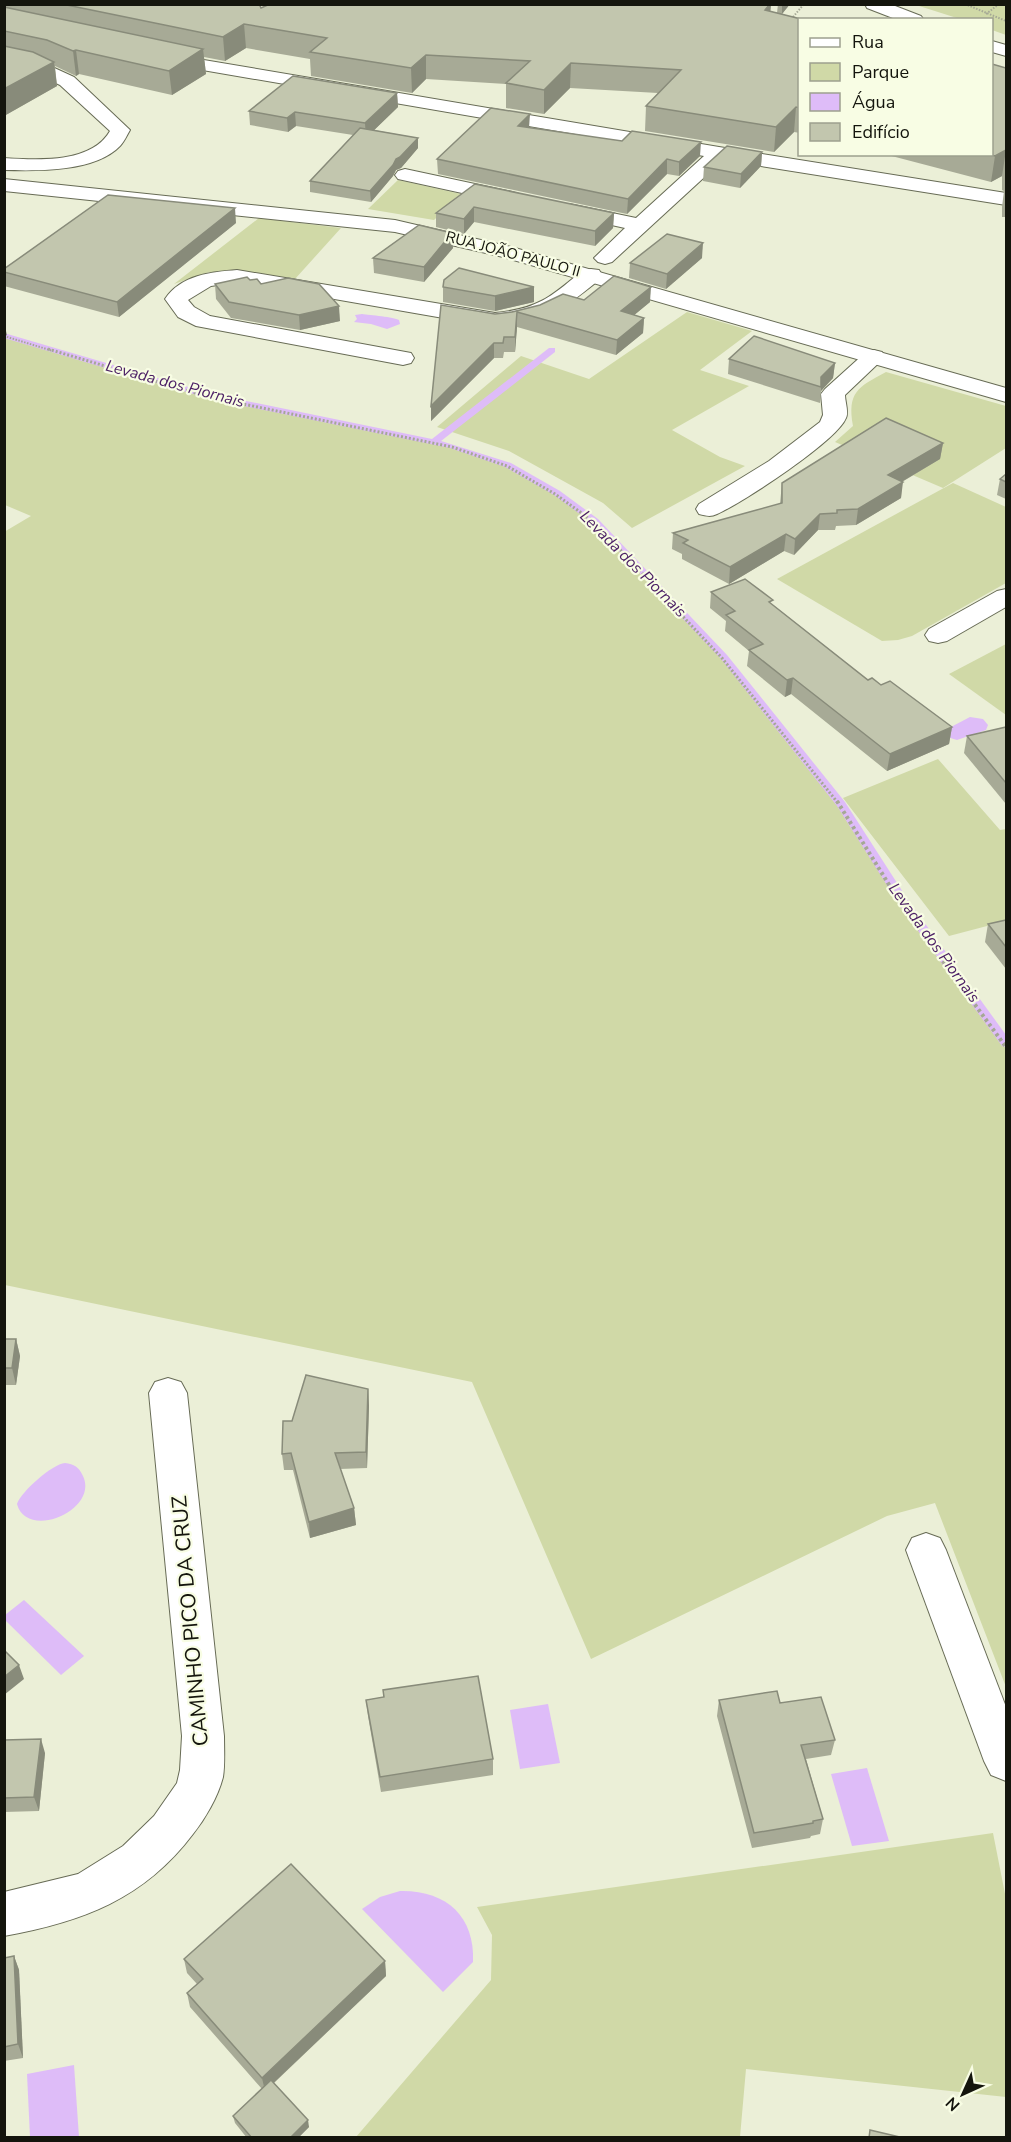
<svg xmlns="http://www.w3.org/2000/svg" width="1011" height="2142" viewBox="0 0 1011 2142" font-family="'Nunito Sans',sans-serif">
<rect width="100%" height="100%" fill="#ebefd7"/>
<g fill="#d0d9a7">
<path d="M916 5H1006V35L992 30V20L960 19Z"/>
<path d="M398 180 461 194 434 220 368 209Z"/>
<path d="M259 218 341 228 295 279 252 272H209L174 284Z"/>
<path d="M687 312 752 331 700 370 749 386 672 430 720 457 745 466 632 528 603 503 509 451 437 427 521 356 589 379Z"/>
<path d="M5 336 209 397 452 447 507 466 555 494 594 522 722 658 839 804 901 904 1006 1047V1687L935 1503 887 1516 591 1659 472 1382 5 1285 4 532 31 516 5 505Z"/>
<path d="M886 372 1006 406V448L943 488 835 442 853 426C847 392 858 387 886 372Z"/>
<path d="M953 483 1006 507V583L912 636 898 640 882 641 777 579Z"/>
<path d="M1006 644V715L949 674Z"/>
<path d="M938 759 1000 830 1006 829V921L949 936 843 798Z"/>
<path d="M993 1833 1006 1899V2097L746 2069 740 2137H356L491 1980 492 1935 477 1907Z"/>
</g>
<g fill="#debcf8">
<path d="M362 314C370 315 394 317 399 320L400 324 387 329 371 324 354 322 357 319 355 315Z"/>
<path d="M970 717 983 719 988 725 986 730 957 740 947 737 949 728Z"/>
<path d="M65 1463C74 1464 79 1467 83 1476 99 1510 27 1541 17 1504 21 1492 52 1464 65 1463Z"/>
<path d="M24 1600 84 1656 61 1675 5 1620V1615Z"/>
<path d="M548 1704 560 1763 520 1769 510 1710Z"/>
<path d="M867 1768 889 1841 852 1846 831 1774Z"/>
<path d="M400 1891C446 1890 475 1916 473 1962L443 1992 362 1909 380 1897Z"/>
<path d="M74 2065 79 2137H30L27 2074Z"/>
</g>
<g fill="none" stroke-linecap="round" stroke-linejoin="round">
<path fill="#debcf8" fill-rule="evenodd" d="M4 333 212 394 432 439 549 348H555V352L441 441 511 463 560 491 598 519 727 655 845 802 908 900 1006 1035V1047L1002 1046 900 906 837 806 721 659 592 523 554 495 505 467 450 448 210 399 4 338Z"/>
<g stroke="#676b55" stroke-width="2">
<g id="minor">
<path d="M162 53 719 147 1006 193V205L723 160 612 262 605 264 598 262 594 258 625 228 562 214 559 210 562 206 569 204 636 218 704 156 156 62 153 58 156 54Z"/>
<path d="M4 56 50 66 74 77 130 130C127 135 124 142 120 146 95 172 38 171 4 170V158C37 160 91 164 110 131L60 85 37 74 4 67Z"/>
<path d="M405 169 512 192 519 194 522 198 519 202 512 204 398 179 395 175 398 171Z"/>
<path d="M591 269 599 270 602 275 599 280C561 311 544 322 495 327L237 282 211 286 188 300 194 307 210 316 411 353 414 358 411 363 403 365 196 326 178 317 165 299C181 275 211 272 237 270L495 313C538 309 551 297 583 270Z"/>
<path d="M874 350 882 352 885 357 845 395C845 402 849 412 846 418 837 441 742 503 717 514 711 517 706 516 699 514L696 509 699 504 769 461 820 422 823 415 821 394 825 389 866 352Z"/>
<path d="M1006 589V607L947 641 938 643 929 641 925 635 929 629 997 591Z"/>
<path d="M168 1378 181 1382 187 1393 224 1736C224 1750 225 1764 223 1777 218 1797 205 1819 193 1834 144 1899 82 1922 4 1936V1892L78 1874 123 1846 154 1816 177 1783 180 1770 182 1736 149 1393 155 1382Z"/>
<path d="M926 1533 940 1538 946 1550 1006 1707V1781L991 1775 984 1761 906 1550 912 1538Z"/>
</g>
</g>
<g stroke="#676b55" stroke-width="2">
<path id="tertiary" d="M4 179 395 220 515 248 1006 388V402L503 257 395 232 4 191Z"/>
</g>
<g stroke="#676b55" stroke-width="2">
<g id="secondary">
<path d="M865 4H890L921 16 924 20H898L867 8Z"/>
<path d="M992 41 1006 45V56L992 52Z"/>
</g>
</g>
<g stroke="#a5a895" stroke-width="2" stroke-dasharray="1.5 1.5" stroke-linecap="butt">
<path d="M965 4 1006 21"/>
<path d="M986 14 999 4"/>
<path d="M793 17 804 4"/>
<path d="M4 336 53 351"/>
</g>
<path stroke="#a5a895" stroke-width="3" stroke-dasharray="2 2" stroke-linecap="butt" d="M48 349 209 397 452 447 507 466 555 494 594 522 722 658 838 803"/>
<path stroke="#a5a895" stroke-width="4" stroke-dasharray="3 3" stroke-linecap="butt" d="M837 801 901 904 1006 1047"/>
<use href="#minor" fill="#fff" fill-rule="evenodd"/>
<use href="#tertiary" fill="#fff" fill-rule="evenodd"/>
<use href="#secondary" fill="#fff" fill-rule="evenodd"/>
</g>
<g fill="#a7aa96">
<path d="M4 4H259L261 8 771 4 770 11 777 13 778 4H790L782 14 800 20V133L794 132 774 152 645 131 646 106 658 93 570 88 544 114 506 108V84L426 79 412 93 311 76 310 59 246 48 225 61 204 57 206 74 172 95 79 74 76 76 55 66 57 86 4 116Z"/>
<path d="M1006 68V217H1002V207L1004 191 1002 190V176L991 182 884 154H992Z"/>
<path d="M397 93 398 107 374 130 418 138V148L401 168 396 170 393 176 371 202 310 192V181L353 135 296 126 288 132 250 125 249 111Z"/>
<path d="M529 128 700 156 679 176 667 174 627 214 438 174 437 159Z"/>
<path d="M762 152 761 166 740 188 703 181 704 167Z"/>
<path d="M475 184 614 213 613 228 595 246 474 222 464 234 436 227V213Z"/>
<path d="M236 223 119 317 4 286V269Z"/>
<path d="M452 233 453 248 424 282 374 273 373 258Z"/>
<path d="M702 258 666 289 629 278 630 263Z"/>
<path d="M250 280 261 284 340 321 300 330 231 318 216 299 215 284Z"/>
<path d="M443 287 534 302 495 311 443 302Z"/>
<path d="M584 300 650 302 634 315 644 318 643 333 616 355 517 327 515 352H504L503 358H494L431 421V406L495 314Z"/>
<path d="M729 359 835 363 833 378 821 391 820 403 728 374Z"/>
<path d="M943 443 940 459 902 482 901 498 856 525 836 526 835 530H818L794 555 784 551 729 584 682 559V554L672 549 673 533 780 504 782 483Z"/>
<path d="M1006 474V499L997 495 1000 479Z"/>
<path d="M711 592 772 604 868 680 881 685 952 727 949 744 887 771 791 694 785 697 747 666 749 651 725 631 726 621 710 608Z"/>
<path d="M1006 727V804L964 753 967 736Z"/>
<path d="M1006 920V969L985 942 988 924Z"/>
<path d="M4 1339H16L20 1356 16 1385H4Z"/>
<path d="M368 1389 369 1406 367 1468 340 1469 354 1508 356 1525 310 1538 293 1470H284L282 1454 292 1421Z"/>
<path d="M383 1690 493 1759V1775L381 1792 368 1716 366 1700 383 1697Z"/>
<path d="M719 1700 780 1703 835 1740 831 1755 806 1759 823 1819 820 1834 811 1836 810 1838 752 1848 717 1716Z"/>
<path d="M4 1740 45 1753 39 1811 4 1812Z"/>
<path d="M14 1956 19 1970 23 2058 4 2061V1958Z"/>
<path d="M184 1959 385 1961 386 1976 274 2083 309 2127 298 2138H247L235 2123 233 2116 262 2089 190 2007 187 1993 197 1984 187 1973Z"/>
</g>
<g fill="#888b7a">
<path d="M771 4 769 28 765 10Z"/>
<path d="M782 4H790L782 14Z"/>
<path d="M244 24 246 48 225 61 223 37Z"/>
<path d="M203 49 206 74 172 95 169 71Z"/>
<path d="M76 50 79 74 76 76 73 51Z"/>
<path d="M426 55V79L412 93 411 68Z"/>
<path d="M54 62 57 86 4 116V89Z"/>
<path d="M571 63 570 88 544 114V90Z"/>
<path d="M397 93 398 107 366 138 365 123Z"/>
<path d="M796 107 794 132 774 152 776 127Z"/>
<path d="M295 112 296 126 288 132 287 118Z"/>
<path d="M530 114 529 128 518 126Z"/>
<path d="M418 138V148L401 168 396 170 393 176 371 202 370 191 396 159Z"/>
<path d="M701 142 700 156 679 176V162Z"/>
<path d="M1006 150 1002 176 991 182 995 156Z"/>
<path d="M762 152 761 166 740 188 741 174Z"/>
<path d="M667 159V174L627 214 628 199Z"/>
<path d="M474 207V222L464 234V219Z"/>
<path d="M235 208 236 223 119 317 117 302Z"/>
<path d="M614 213 613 228 595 246V231Z"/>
<path d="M452 233 453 248 424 282V267Z"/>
<path d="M703 243 702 258 666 289 667 274Z"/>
<path d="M534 287V302L495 311V296Z"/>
<path d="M651 287 650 302 621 326V311Z"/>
<path d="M339 306 340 321 300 330 299 315Z"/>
<path d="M517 312V327L515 352V337Z"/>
<path d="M644 318 643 333 616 355 617 340Z"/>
<path d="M5 327 7 335 4 337V328Z"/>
<path d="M494 343V358L431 421V406Z"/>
<path d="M835 363 833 378 821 391V377Z"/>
<path d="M943 443 940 459 886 491 888 475Z"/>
<path d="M903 482 901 498 856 525 858 509Z"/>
<path d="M820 514 818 530 794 555 795 539Z"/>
<path d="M786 534 784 551 729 584 730 567Z"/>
<path d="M793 678 791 694 785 697 787 680Z"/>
<path d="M952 727 949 744 887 771 890 754Z"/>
<path d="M16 1339 20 1356 16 1385 12 1368Z"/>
<path d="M368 1389 369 1406 367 1468 366 1452Z"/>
<path d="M354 1508 356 1525 310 1538 309 1522Z"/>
<path d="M19 1665 24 1679 4 1695V1677Z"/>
<path d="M41 1739 45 1753 39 1811 34 1797Z"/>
<path d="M14 1956 19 1970 23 2058 18 2044Z"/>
<path d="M385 1961 386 1976 265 2091 262 2078Z"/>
<path d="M308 2120 309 2127 298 2138H290Z"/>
</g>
<g fill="#c2c6ae" stroke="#888b7a" stroke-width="1.5">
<path d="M62 4H259L261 8 270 4H770L765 10 805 20H800V108L796 107 776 127 646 106 681 70 571 63 544 90 506 83 530 61 426 55 411 68 310 52 327 38 244 24 223 37Z"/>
<path d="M4 7 203 49 169 71 76 50 73 51 47 40 4 31Z"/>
<path d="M4 46 33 52 54 62 4 89Z"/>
<path d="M992 64 1006 68V150L995 156 988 154H992Z"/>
<path d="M293 76 397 93 365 123 295 112 287 118 249 111Z"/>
<path d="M491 108 530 114 518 126 622 141 632 131 701 142 679 162 667 159 628 199 437 159Z"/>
<path d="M360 128 418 138 400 157 396 159 393 165 370 191 310 181Z"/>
<path d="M727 146 762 152 741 174 704 167Z"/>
<path d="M475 184 614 213 595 231 474 207 464 219 436 213Z"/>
<path d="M108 195 235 208 117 302 4 272V269Z"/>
<path d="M419 225 452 233 424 267 373 258Z"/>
<path d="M667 234 703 243 667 274 630 263Z"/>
<path d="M459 268 534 287 495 296 443 287 444 280Z"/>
<path d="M614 276 651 287 621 311 644 318 617 340 517 312 515 337H504L503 343H494L431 406 441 305 495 314 512 312 540 305 563 294 584 300Z"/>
<path d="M247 277 250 280 257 279 261 284 288 278 319 284 339 306 299 315 229 302 215 284Z"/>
<path d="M754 336 835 363 821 377V387L729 359Z"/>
<path d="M886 418 943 443 888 475 903 482 858 509 837 510V513L820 514 795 539 786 534 730 567 683 543 688 540 673 533 782 503V483Z"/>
<path d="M1006 474V482L1000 479Z"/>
<path d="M745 579 773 600 769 602 868 680 872 678 881 685 890 681 952 727 890 754 793 678 787 680 749 650 763 644 726 615 735 611 711 592Z"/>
<path d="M1006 727V783L967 736Z"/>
<path d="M1006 920V947L988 924Z"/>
<path d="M4 1339H16L12 1368H4Z"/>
<path d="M306 1375 368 1389 366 1452 335 1453 354 1508 309 1522 291 1453 282 1454 283 1421H292Z"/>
<path d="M4 1650 19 1665 4 1677Z"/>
<path d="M478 1676 493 1759 380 1777 366 1700 384 1697 383 1690Z"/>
<path d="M777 1691 780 1703 821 1697 835 1740 801 1745 823 1819 813 1821V1823L754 1833 719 1700Z"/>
<path d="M41 1739 34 1797 4 1798V1740Z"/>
<path d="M291 1864 385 1961 262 2078 187 1993 203 1979 184 1959Z"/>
<path d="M14 1956 18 2044 4 2047V1958Z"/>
<path d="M271 2080 308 2120 290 2138H252L233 2116Z"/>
<path d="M870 2130 904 2138H869Z"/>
</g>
<g text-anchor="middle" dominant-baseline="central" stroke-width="4.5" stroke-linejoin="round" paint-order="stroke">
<g font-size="15" fill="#14150d" stroke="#f8fde4">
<text transform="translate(513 254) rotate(15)">RUA JOÃO PAULO II</text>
</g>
<g font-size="16" font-style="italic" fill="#4d2166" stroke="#f8fde4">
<text transform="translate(175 384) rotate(15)">Levada dos Piornais</text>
<text transform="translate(633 564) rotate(45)">Levada dos Piornais</text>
<text transform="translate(934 943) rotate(54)">Levada dos Piornais</text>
</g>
<g font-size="21" fill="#14150d" stroke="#f8fde4">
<text transform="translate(190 1621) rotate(-95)">CAMINHO PICO DA CRUZ</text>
</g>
</g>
<rect width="1011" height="2142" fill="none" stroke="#14150d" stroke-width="12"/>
<rect x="798" y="18" width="195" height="138" fill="#f8fde4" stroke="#9da08e" stroke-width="1.5"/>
<rect x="810" y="38" width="30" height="9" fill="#ffffff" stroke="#9da08e" stroke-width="1.5"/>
<text x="852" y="48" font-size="18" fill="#14150d">Rua</text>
<rect x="810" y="63" width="30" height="18" fill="#d0d9a7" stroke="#9da08e" stroke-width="1.5"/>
<text x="852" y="78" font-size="18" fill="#14150d">Parque</text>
<rect x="810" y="93" width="30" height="18" fill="#debcf8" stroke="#9da08e" stroke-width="1.5"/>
<text x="852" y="108" font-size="18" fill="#14150d">Água</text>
<rect x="810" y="123" width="30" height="18" fill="#c2c6ae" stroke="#9da08e" stroke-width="1.5"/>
<text x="852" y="138" font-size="18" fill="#14150d">Edifício</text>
<g transform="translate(963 2094) rotate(225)" stroke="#f8fde4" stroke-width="4.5" paint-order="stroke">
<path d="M0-4.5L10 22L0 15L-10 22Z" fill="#14150d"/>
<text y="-9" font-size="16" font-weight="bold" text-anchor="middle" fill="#14150d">N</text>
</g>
</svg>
